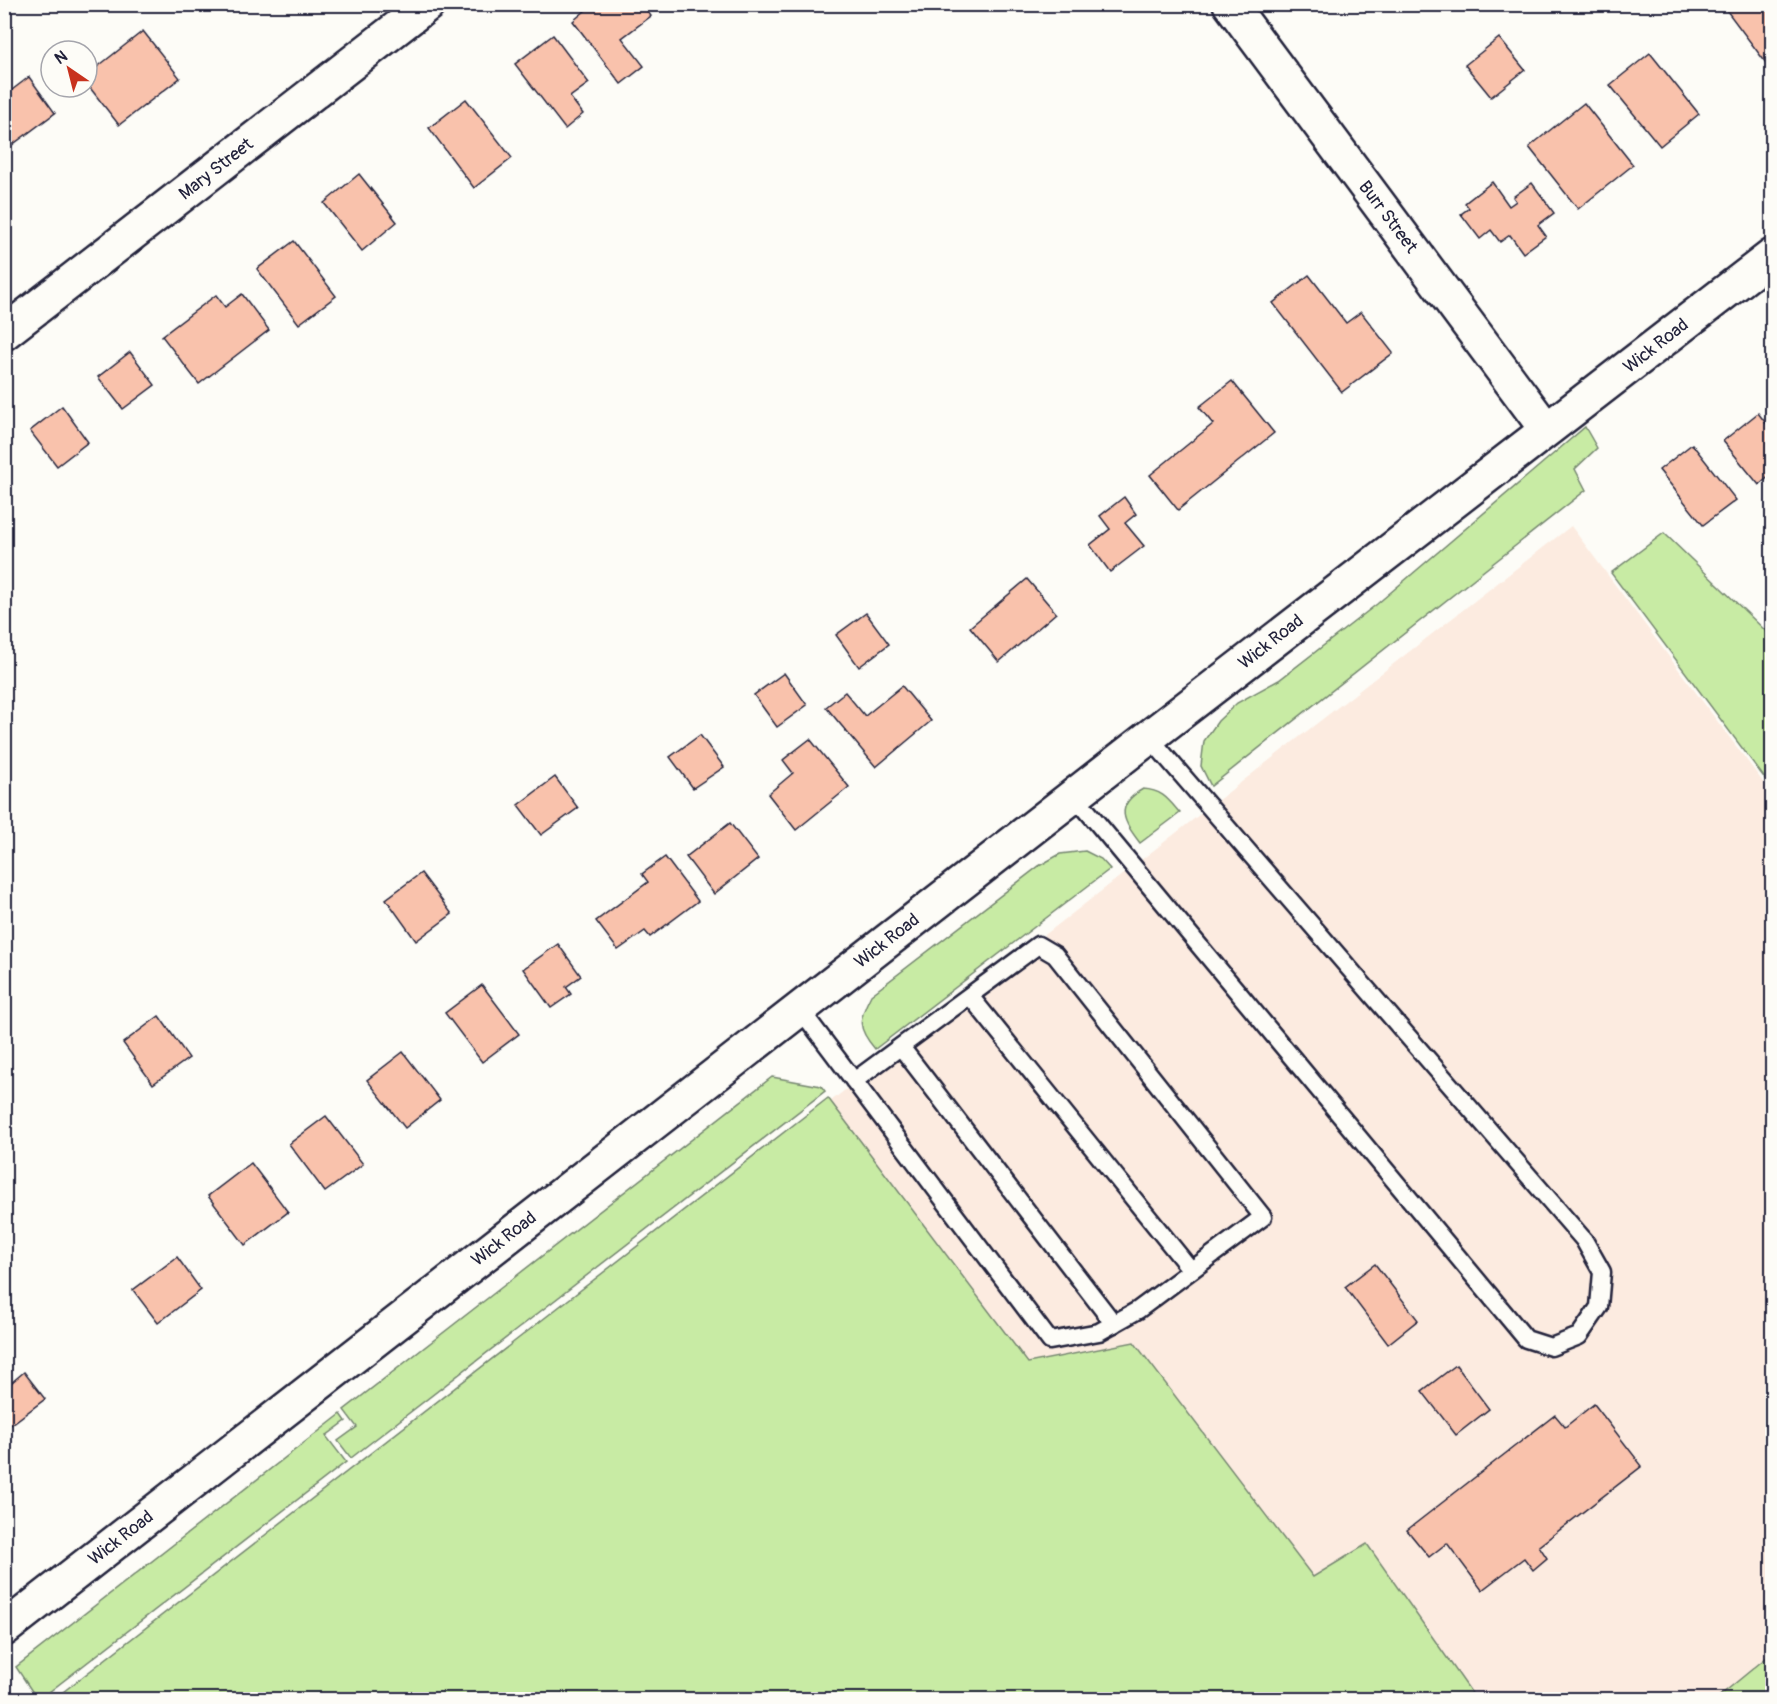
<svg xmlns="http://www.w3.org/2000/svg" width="1777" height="1704" viewBox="0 0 1777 1704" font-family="Pangolin,sans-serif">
<rect width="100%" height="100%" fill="#fdfcf7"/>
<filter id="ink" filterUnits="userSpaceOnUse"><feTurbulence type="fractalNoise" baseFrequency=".0167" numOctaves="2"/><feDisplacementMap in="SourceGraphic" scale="12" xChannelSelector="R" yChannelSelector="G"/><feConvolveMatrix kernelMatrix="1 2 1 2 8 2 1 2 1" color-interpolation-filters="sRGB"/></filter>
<g filter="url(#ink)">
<path fill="#fcebe0" d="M1571 526 1772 794V1699L60 1700Z"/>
<g fill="#c8eba4" stroke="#758670" stroke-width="1.5">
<path d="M1585 427 1597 448 1575 469 1586 490 1211 786 1201 766 1204 741 1218 721 1237 703 1279 680 1377 604Z"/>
<path d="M1664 533 1772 637V788L1611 573Z"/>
<path d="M1143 789C1162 790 1168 799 1180 813L1140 843C1124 822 1113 806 1143 789Z"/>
<path d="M1085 851 1101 859 1110 869 875 1049C857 1028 858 1020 871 995L1039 866 1060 854Z"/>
<path d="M772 1077 821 1086 825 1091 351 1458 338 1441 357 1427 344 1410Z"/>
<path d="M828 1098 1028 1363 1134 1342 1313 1577 1367 1544 1476 1699H54Z"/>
<path d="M341 1414 346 1421 326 1436 346 1462 40 1699H37L16 1667Z"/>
<path d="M1772 1653V1699H1716Z"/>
</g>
<g fill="#f9c2ac" stroke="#22223b" stroke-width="1.5">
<path d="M593 4H642L651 16 622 38 644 66 621 84 573 21Z"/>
<path d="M1596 4H1610L1601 11Z"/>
<path d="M1736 4H1772V71L1727 11Z"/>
<path d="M143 31 180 78 119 125 87 84V75Z"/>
<path d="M553 35 589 83 570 97 583 114 565 129 515 64Z"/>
<path d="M1499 38 1525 70 1491 97 1465 65Z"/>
<path d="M1650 53 1699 114 1660 146 1610 85Z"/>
<path d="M29 77 55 113 4 151V96Z"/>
<path d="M466 99 512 158 474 188 429 128Z"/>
<path d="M1584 103 1633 165 1578 209 1529 147Z"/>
<path d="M359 174 397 222 362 251 324 203Z"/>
<path d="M1492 182 1509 206 1516 201 1513 197 1532 183 1554 213 1538 225 1546 236 1523 253 1510 235 1500 242 1491 230 1480 239 1461 214 1469 208 1465 203Z"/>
<path d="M294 241 336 296 299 324 257 269Z"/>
<path d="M1309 275 1346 323 1361 312 1393 353 1342 392 1273 303Z"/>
<path d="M242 294 269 330 199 384 162 336 216 295 225 307Z"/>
<path d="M130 352 155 385 123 409 98 377Z"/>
<path d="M1232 381 1274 433 1178 510 1150 475 1213 424 1199 407Z"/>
<path d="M62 406 88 442 57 466 30 431Z"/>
<path d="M1758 413 1772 431V474L1759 485 1723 441Z"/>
<path d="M1692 444 1736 500 1703 525 1659 470Z"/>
<path d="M1124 497 1136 514 1125 523 1144 546 1110 572 1090 545 1110 529 1100 516Z"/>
<path d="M1027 579 1056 613 999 662 970 627Z"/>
<path d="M866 613 889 644 859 667 836 635Z"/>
<path d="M784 673 807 705 777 727 754 695Z"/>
<path d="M902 686 931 721 876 767 826 707 845 692 865 716Z"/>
<path d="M700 735 724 767 693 788 670 757Z"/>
<path d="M810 739 849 787 796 830 768 794 793 773 783 760Z"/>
<path d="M555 777 578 808 541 835 518 805Z"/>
<path d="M730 823 758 859 714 894 686 857Z"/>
<path d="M665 857 698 901 650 937 645 931 618 950 596 921 648 882 642 874Z"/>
<path d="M421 873 452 914 416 941 386 899Z"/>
<path d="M558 944 581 976 566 987 571 994 551 1008 523 969Z"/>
<path d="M482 985 519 1034 482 1062 445 1013Z"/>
<path d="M159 1016 189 1058 153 1084 123 1043Z"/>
<path d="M403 1052 440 1100 405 1128 367 1080Z"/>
<path d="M326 1116 363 1164 325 1192 289 1144Z"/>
<path d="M251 1163 288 1212 245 1245 208 1196Z"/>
<path d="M177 1257 201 1290 158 1323 133 1290Z"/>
<path d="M1375 1264 1418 1320 1388 1344 1345 1287Z"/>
<path d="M1456 1365 1489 1409 1456 1435 1422 1391Z"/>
<path d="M24 1372 45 1399 4 1430V1373L11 1383Z"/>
<path d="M1594 1404 1642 1466 1539 1546 1547 1558 1533 1570 1524 1558 1482 1590 1447 1543 1429 1557 1407 1530 1555 1415 1565 1427Z"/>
</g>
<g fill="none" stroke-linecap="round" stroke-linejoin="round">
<g stroke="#22223b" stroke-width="21">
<g id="lane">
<path d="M1074 795 1526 1339 1551 1347 1579 1336 1599 1307 1602 1272 1584 1240 1149 737"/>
<path d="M970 996 1191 1270"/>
<path d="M800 1009 1050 1341 1099 1332 1138 1310 1263 1217 1055 955 1038 945 854 1081"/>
<path d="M901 1047 1114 1324"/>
</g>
</g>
<g stroke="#22223b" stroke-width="38">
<g id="street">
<path d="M1230 4 1546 429"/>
<path d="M4 333 428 4"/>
</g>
</g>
<g stroke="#22223b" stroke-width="38">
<path id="secondary" d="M4 1629 1149 737 1772 256"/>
</g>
<use href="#lane" stroke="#fdfcf7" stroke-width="16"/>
<use href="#street" stroke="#fdfcf7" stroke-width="33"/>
<use href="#secondary" stroke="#fdfcf7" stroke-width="33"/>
</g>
</g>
<g text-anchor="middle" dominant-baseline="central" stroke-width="4.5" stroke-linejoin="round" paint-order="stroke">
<g font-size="18" fill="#22223b" stroke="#fdfcf7">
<text transform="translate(216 169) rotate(-38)">Mary Street</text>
<text transform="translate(1388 217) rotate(53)">Burr Street</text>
<text transform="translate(1656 346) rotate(-38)">Wick Road</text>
<text transform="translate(1271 642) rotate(-38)">Wick Road</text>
<text transform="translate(887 941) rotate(-38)">Wick Road</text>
<text transform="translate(504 1239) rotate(-38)">Wick Road</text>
<text transform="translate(121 1538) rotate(-38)">Wick Road</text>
</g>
</g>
<rect width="1777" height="1704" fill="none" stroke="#fdfcf7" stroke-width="24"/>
<rect x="12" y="12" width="1753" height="1680" fill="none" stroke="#22223b" stroke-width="2" filter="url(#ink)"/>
<g transform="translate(69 69) rotate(325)"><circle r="28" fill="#fdfcf7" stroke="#a5a5ac" stroke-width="1.5"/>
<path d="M0-4.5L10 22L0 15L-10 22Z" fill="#c8321e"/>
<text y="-9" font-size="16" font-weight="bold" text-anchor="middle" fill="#22223b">N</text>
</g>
</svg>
